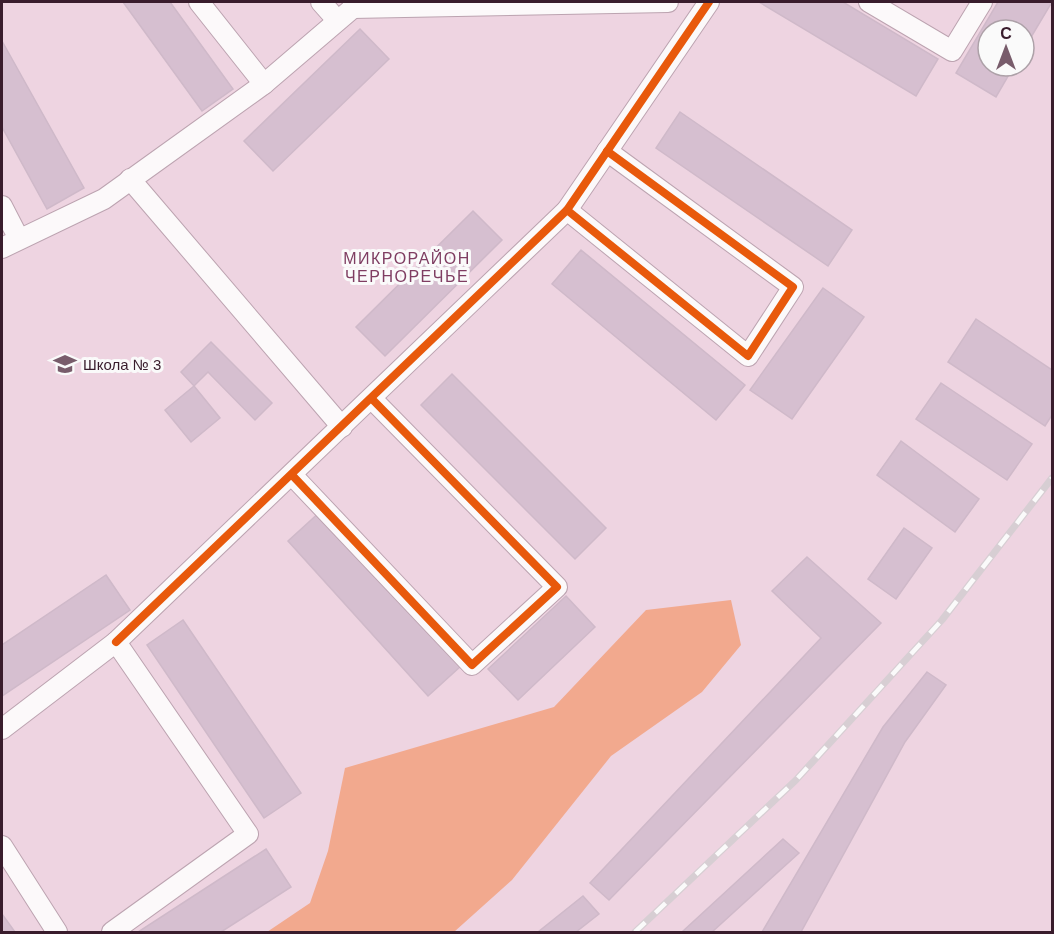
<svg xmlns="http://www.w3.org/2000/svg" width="1054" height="934" viewBox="0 0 1054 934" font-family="Arial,sans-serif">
<rect width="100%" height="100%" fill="#eed4e1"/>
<path fill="#f2a98e" d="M731 600 741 645 702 692 611 756 512 880 454 932H267L310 903 328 851 345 768 554 707 646 610Z"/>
<g fill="#d6bfd0" stroke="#cfb9c9" stroke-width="1.5">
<path d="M123 2H170L233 89 202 111Z"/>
<path d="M759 2H843L938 59 916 96Z"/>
<path d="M998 2H1052L1024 49V30H988V66H1014L996 97 956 73Z"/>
<path d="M360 29 389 59 273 171 244 141Z"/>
<path d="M2 41 84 188 47 209 2 127Z"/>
<path d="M680 112 852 230 828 266 656 148Z"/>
<path d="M473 211 502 240 385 356 356 327Z"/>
<path d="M581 250 745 385 716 420 552 284Z"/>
<path d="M823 288 864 317 792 419 750 390Z"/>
<path d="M976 319 1052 370V415L1045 426 948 362Z"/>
<path d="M211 342 272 403 255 420 208 372 194 386 181 372Z"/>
<path d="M452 374 606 528 575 559 421 405Z"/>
<path d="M941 383 1032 444 1007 480 916 419Z"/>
<path d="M194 386 220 418 191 442 165 410Z"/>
<path d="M901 441 979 499 955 532 877 475Z"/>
<path d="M322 510 461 666 428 696 288 541Z"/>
<path d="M904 528 932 548 896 599 868 579Z"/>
<path d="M807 557 881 623 609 900 590 883 821 638 772 591Z"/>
<path d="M106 575 130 610 2 696V645Z"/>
<path d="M566 596 595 627 518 700 488 669Z"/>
<path d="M183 620 301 793 264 818 147 645Z"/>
<path d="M927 672 946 685 905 742 801 932H762L883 727Z"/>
<path d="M783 839 799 853 712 932H682Z"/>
<path d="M266 849 291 887 221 932H138Z"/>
<path d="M583 896 599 914 576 932H538Z"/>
<path d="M2 914 15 932H2Z"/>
</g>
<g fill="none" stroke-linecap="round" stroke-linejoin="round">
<g stroke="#bca3b0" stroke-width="22">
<g id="minor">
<path d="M199 2 264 84"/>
<path d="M321 2 337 20"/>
<path d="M869 2 952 51 982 2"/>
<path d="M352 8 668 2"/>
<path d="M130 179 342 427"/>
<path d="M2 206 19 239"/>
<path d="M567 210 748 356 793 287 607 151"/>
<path d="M2 248 104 199 264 84 360 2"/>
<path d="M292 475 472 665 557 587 372 399"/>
<path d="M116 642 567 210 709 2"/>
<path d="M2 729 116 642 248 834 112 932"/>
<path d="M2 846 57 932"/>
</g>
</g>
<use href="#minor" stroke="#fcf9fa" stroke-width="20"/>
<g stroke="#d7ced3" stroke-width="7">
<path id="rail" d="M635 932 796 780 942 620 1052 478"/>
</g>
<use href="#rail" stroke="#fafafa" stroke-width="4.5" stroke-dasharray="14" stroke-linecap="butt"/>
<g stroke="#fafafa" stroke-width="11">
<g id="cycleway">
<path d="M567 210 748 356 793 287 607 151"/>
<path d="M292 475 472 665 557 587 372 399"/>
<path d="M116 642 567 210 709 2"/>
</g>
</g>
<use href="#cycleway" stroke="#e8590c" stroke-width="8"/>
</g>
<defs>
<g id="school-bare" transform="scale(1.8)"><path d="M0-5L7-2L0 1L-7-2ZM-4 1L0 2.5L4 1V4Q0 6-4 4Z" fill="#785c6b" stroke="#fafafa" stroke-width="2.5" paint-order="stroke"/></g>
</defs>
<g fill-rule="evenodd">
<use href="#school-bare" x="65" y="364"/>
</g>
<g text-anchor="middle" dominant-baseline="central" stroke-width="6" stroke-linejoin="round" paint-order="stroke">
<g font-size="15" fill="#391c2c" stroke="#fafafa" text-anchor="start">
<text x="83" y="364">Школа № 3</text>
</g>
<g font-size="16" letter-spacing="1.5" fill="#7f3d62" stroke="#fafafa">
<text x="407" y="258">МИКРОРАЙОН<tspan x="407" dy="18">ЧЕРНОРЕЧЬЕ</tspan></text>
</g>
</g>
<rect width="1054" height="934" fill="none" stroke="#391c2c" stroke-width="6"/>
<g transform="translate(1006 48)"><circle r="28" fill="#fafafa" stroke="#ada1a8" stroke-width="1.5"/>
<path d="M0-4.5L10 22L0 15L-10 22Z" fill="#785c6b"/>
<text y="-9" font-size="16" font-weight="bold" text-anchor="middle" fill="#391c2c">С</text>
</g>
</svg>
